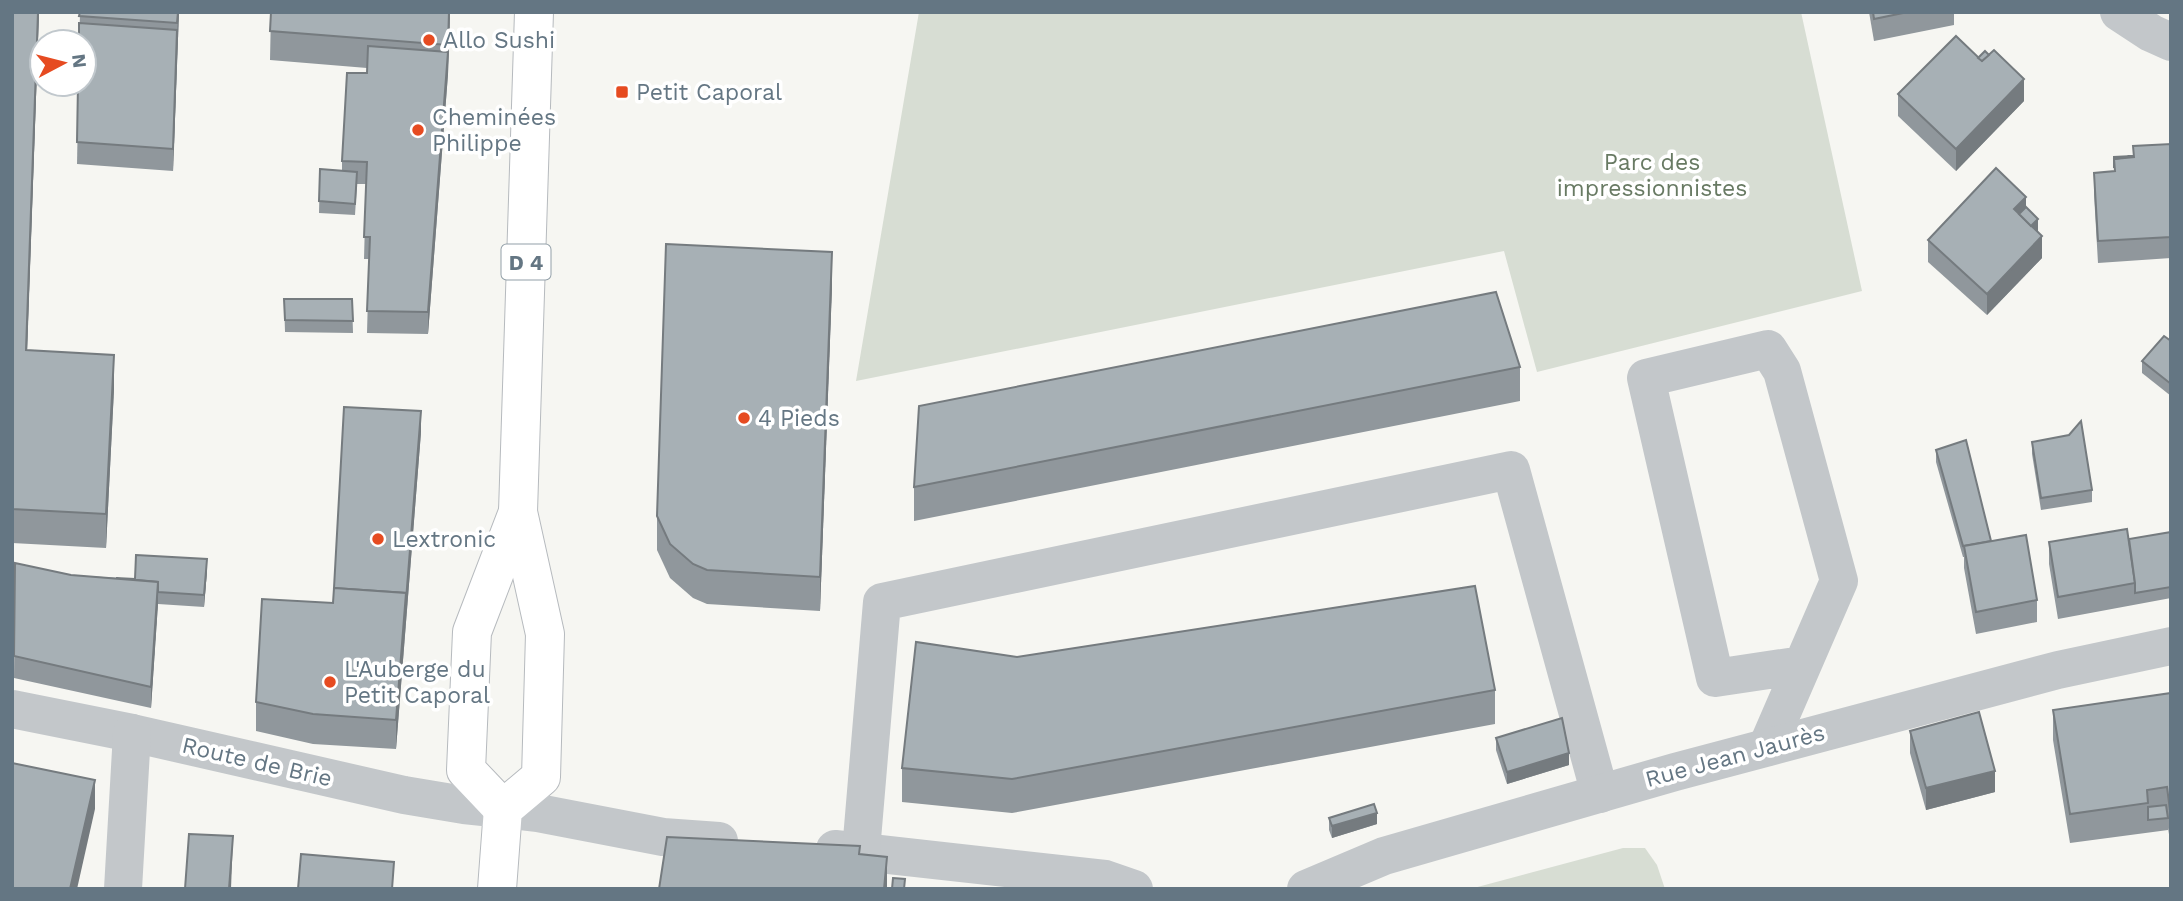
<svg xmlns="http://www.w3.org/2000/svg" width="2183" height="901" viewBox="0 0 2183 901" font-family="'Work Sans',sans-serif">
<rect width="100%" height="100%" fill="#f6f6f2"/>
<g fill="#d7ddd3">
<path d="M919 12H1801L1862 291 1537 372 1504 251 856 381Z"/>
<path d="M1623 848H1645L1657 865 1665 889H1470Z"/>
</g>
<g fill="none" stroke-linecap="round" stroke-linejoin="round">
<g stroke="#b6babe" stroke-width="40">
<g id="major">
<path d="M503 809 466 770 472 632 518 512"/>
<path d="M497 889 503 809 541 777 545 634 518 512 534 12"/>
</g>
</g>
<g stroke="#c3c7ca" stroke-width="38">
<path d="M2119 12 2151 33 2171 42"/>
<path d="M12 709 132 733 404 795 464 805 538 813 663 837 719 841"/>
<path d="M1767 747 1839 581 1782 371 1768 349 1646 378 1715 678 1802 665"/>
<path d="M835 849 1105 879 1134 889"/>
<path d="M861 851 882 602 1511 470 1600 794"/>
<path d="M123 889 132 733"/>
<path d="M1306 889 1384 856 1675 772 2058 670 2171 646"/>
</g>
<use href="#major" stroke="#fff" stroke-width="38"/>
</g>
<g fill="#90979c">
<path d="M12 12H39L27 350 114 389 106 548 12 543Z"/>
<path d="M80 12H179L173 171 77 164Z"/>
<path d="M271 12H450L448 74 428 334 367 333 369 259H364L366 184H357L355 215 319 213 320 169 342 171V161L367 73V68L270 60Z"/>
<path d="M1869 12H1954V25L1874 41Z"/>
<path d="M1898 94 2024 101 1956 171 1898 116Z"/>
<path d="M2171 144V258L2098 263 2094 194V173L2114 171V157L2133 156Z"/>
<path d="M2026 207 2038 231 2042 258 1987 315 1928 262V240Z"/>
<path d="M832 286 820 611 707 604 693 598 670 578 657 550V516Z"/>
<path d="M284 299H352L353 333 285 332Z"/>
<path d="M2171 341V396L2142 373V361Z"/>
<path d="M1520 367V401L914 521V487Z"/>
<path d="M421 432 396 749 313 744 256 731V702L333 603Z"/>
<path d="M2032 442 2092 490V502L2041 510 2032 454Z"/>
<path d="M1936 450 1991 541 2037 600V622L1976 634 1964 568V557H1963L1936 462Z"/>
<path d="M2171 532V598L2058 619 2049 564V542L2129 539Z"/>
<path d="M15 563 71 575 135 579 207 571 204 607 158 604 151 708 14 678Z"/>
<path d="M1017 657 1495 690V724L1012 813 902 802V768Z"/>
<path d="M2171 693V847L2168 828V830L2070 843 2053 740V710Z"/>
<path d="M1910 731 1995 792 1926 810 1910 753Z"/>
<path d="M1496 738 1569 765 1507 784 1496 750Z"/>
<path d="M1329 818 1377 824 1332 838 1329 830Z"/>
</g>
<g fill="#757b7f">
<path d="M38 12H39L26 384V350Z"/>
<path d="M178 12H179L173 171V149Z"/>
<path d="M449 12H450L448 74 428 334V312L448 52Z"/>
<path d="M2024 79V101L1956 171V149Z"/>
<path d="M2026 197V219L2014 209Z"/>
<path d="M2038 219V231L2026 243V231Z"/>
<path d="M2042 236V258L1987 315V294Z"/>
<path d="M832 252V286L820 611V577Z"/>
<path d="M114 355V389L106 548V514Z"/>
<path d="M421 411V432L396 749V720Z"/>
<path d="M207 559V571L204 607V595Z"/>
<path d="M158 582V603L151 708V687Z"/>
<path d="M1569 753V765L1507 784V772Z"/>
<path d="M1995 771V792L1926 810V788Z"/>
<path d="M95 780V809L77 889H70Z"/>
<path d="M1377 813V824L1332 838V826Z"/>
<path d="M233 836 231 889H229Z"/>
<path d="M887 857V889H884Z"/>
</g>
<g fill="#a7b0b5" stroke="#757b7f" stroke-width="2">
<path d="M12 12H38L26 350 114 355 106 514 12 509Z"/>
<path d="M80 12H178L177 23 79 16Z"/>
<path d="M271 12H449L448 45 270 31Z"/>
<path d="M1873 12H1908L1874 19Z"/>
<path d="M79 23 177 30 173 149 77 142 78 84H84V42H79Z"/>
<path d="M1956 36 1982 61 1994 50 2024 79 1956 149 1898 94Z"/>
<path d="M368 46 448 52 428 312 367 311 370 237H364L367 162 342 161 347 73H367Z"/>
<path d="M1985 51 1989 55 1982 61 1978 58Z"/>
<path d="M2171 144V237L2098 241 2094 173 2115 171 2114 159 2134 157 2133 146Z"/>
<path d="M2133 156 2114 159V168V157Z"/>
<path d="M1996 168 2026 197 2014 209 2042 236 1987 294 1928 240Z"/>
<path d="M320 169 357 172 355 204 319 201Z"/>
<path d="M2026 207 2038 219 2031 226 2019 214Z"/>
<path d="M666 244 832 252 820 577 707 570 693 564 670 544 657 516Z"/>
<path d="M1496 292 1520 367 914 487 919 406Z"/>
<path d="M284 299H352L353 321 285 320Z"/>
<path d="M2164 336 2171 341V384L2142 361Z"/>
<path d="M344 407 421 411 406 600V593L334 588Z"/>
<path d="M2081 421 2092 490 2041 498 2032 442 2069 435Z"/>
<path d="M1966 440 1991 541 1963 546 1936 450Z"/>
<path d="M2127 529 2135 583 2058 597 2049 542Z"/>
<path d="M2171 532V587L2135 593V583L2129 539Z"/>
<path d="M2026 535 2037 600 1976 612 1964 546Z"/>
<path d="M136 555 207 559 204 595 158 592V582L116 578 135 579Z"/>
<path d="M15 563 71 575 158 582 151 687 14 656Z"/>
<path d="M1475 586 1495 690 1012 779 902 768 916 642 1017 657Z"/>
<path d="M334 588 406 593 396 720 313 714 256 702 262 599 333 603Z"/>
<path d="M2171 693V818L2167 787 2147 790 2148 803 2070 814 2053 710Z"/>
<path d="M1979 712 1995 771 1926 788 1910 731Z"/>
<path d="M1562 718 1569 753 1507 772 1496 738Z"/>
<path d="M12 763 95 780 70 889H12Z"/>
<path d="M1374 804 1377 813 1332 826 1329 818Z"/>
<path d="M2166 805 2168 818 2148 820V807Z"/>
<path d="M189 834 233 836 229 889H185Z"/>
<path d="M667 837 860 846 859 854 887 857 884 889H659Z"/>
<path d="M301 854 394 862 392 889H298Z"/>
<path d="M893 878 905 879 904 889H892Z"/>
</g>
<g fill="#e64b21" stroke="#fff" stroke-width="2.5">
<circle cx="429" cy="40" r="7"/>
<rect x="615" y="85" width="14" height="14" rx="3.5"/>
<circle cx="418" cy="130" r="7"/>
<circle cx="744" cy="418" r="7"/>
<circle cx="378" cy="539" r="7"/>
<circle cx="330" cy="682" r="7"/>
</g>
<g text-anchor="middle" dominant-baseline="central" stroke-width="7" stroke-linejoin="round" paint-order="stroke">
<rect fill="#fff" stroke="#929fa8" stroke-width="2" x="501.5" y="244.5" width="49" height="35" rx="5"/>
<g font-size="21" font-weight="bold" fill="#647683">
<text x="526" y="262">D 4</text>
</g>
<g font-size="23" fill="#647683" stroke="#fff" text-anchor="start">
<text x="443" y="40">Allo Sushi</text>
<text x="636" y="92">Petit Caporal</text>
<text x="432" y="117">Cheminées<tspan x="432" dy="26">Philippe</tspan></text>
<text x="758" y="418">4 Pieds</text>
<text x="392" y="539">Lextronic</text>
<text x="344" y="669">L'Auberge du<tspan x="344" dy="26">Petit Caporal</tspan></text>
</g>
<g font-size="23" fill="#687a63" stroke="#fff">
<text x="1652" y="162">Parc des<tspan x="1652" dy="26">impressionnistes</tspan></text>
</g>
<g font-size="23" fill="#647683" stroke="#fff">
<text transform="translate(1735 756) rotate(-15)">Rue Jean Jaurès</text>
<text transform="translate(257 762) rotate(13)">Route de Brie</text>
</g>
</g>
<rect width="2183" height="901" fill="none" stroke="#647683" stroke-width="28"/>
<g transform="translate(63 63) rotate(83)"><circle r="33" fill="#ffffff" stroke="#c1c8cd" stroke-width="2"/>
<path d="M0-5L12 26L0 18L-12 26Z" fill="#e64b21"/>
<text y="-10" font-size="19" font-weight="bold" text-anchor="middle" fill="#647683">N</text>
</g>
</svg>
